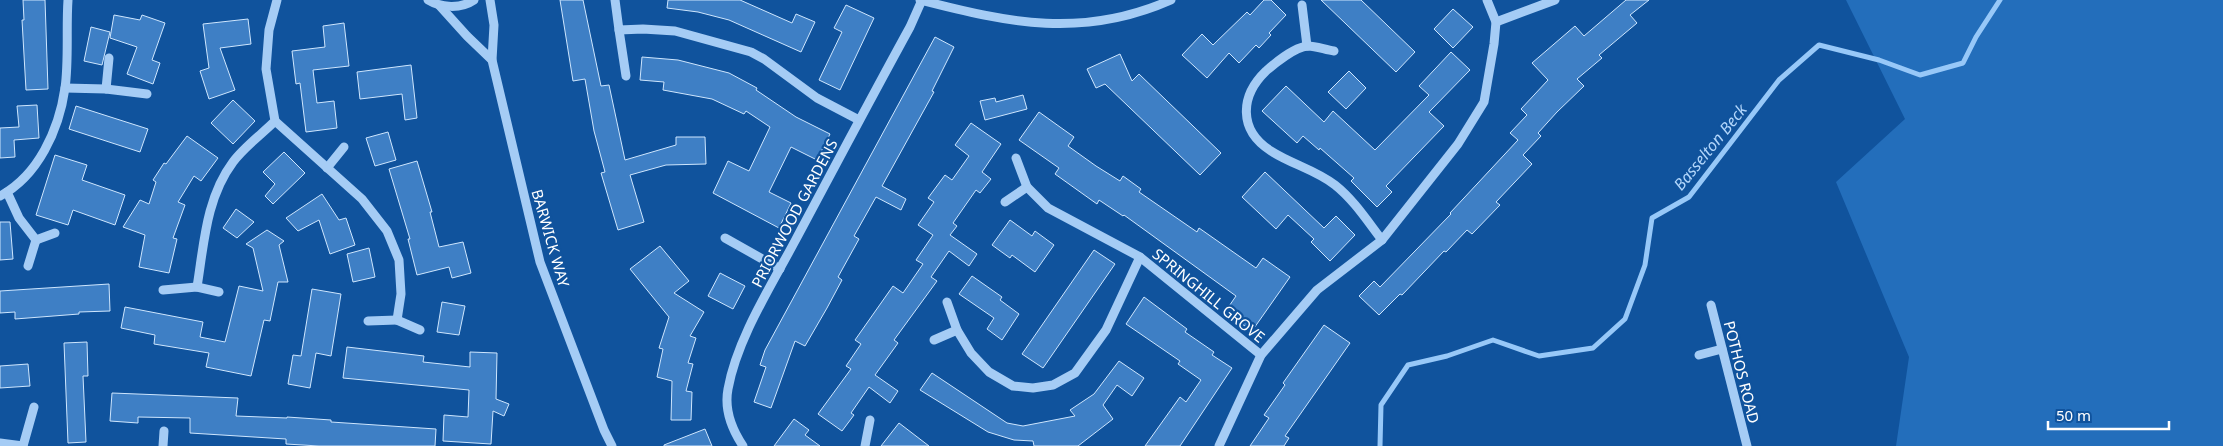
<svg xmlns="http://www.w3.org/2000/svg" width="2223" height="446" viewBox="0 0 2223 446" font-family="'Noto Sans',sans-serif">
<rect width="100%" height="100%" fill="#10539d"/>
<path fill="#236ebb" d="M1846 0H2223V446H1896L1909 357 1836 182 1905 119Z"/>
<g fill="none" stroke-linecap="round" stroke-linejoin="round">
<path stroke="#97c8f8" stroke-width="5" d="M1380 446 1381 405 1408 365 1447 356 1493 340 1539 356 1593 348 1625 319 1645 265 1652 218 1689 197 1779 80 1819 45 1879 60 1920 75 1963 63 1976 37 2000 0"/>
</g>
<g fill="#3e7fc5" stroke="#cee6fe">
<path d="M23 0H45L48 89 26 90 22 20H24Z"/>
<path d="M560 0H583L601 86 609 85 625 160 676 145V137H705L706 164 666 165 630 175 644 222 618 230 601 173 605 172 594 131 585 79 573 81Z"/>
<path d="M668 0H740L792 23 796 14 815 22 801 52 729 20 698 12 667 8Z"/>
<path d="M1264 0H1271L1286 15 1269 33 1271 35 1259 48 1256 45 1239 63 1229 53 1207 78 1182 55 1202 34 1213 45 1247 12 1250 15Z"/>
<path d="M1321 0H1361L1415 52 1396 72Z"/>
<path d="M1626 0H1649L1630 15 1637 23 1599 55 1602 58 1577 79 1584 86 1557 112 1538 133 1541 136 1523 155 1532 164 1496 202 1500 205 1472 234 1467 230 1446 252 1444 251 1402 295 1400 294 1379 315 1359 296 1374 281 1380 287 1451 214 1450 213 1518 140 1510 133 1527 115 1521 109 1548 80 1532 63 1575 26 1584 36Z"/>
<path d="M846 5 874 18 840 90 819 80 842 32 834 28Z"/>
<path d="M1453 9 1473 27 1453 48 1434 29Z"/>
<path d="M114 15 140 20 142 15 165 23 152 60 160 63 153 84 127 74 137 47 110 38Z"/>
<path d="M248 19 251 44 220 48 235 90 209 99 200 71 209 68 203 24Z"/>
<path d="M344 23 349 66 313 70 317 103 334 101 337 128 306 132 300 83 296 84 292 51 325 47 323 26Z"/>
<path d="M91 27 110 32 102 65 84 61Z"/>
<path d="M935 37 954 47 932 91 934 92 882 186 906 199 901 210 876 197 854 236 859 239 838 277 842 280 827 308 805 346 795 341 771 408 754 402 766 367 760 365 765 350Z"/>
<path d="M1451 52 1470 70 1429 112 1444 126 1386 186 1392 192 1377 207 1351 181 1354 178 1320 148 1319 150 1303 136 1297 143 1262 111 1286 86 1324 122 1333 111 1375 150 1429 95 1419 86Z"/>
<path d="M1120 54 1132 81 1139 74 1221 153 1200 175 1105 84 1096 88 1087 69Z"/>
<path d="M642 57 678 60 729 73 757 88 756 90 796 117 830 134 817 160 791 147 769 192 791 203 779 228 713 193 728 161 749 171 770 127 746 111 744 114 712 99 663 90 664 82 640 80Z"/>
<path d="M411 65 417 118 405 120 402 94 360 99 357 72Z"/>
<path d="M1349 71 1366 88 1346 109 1328 92Z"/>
<path d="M1023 95 1027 109 985 120 980 101 995 98 996 102Z"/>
<path d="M233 100 255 121 233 144 211 123Z"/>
<path d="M37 105 39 138 14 140 15 157 0 158V128L19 127 17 106Z"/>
<path d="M76 106 148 129 140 152 69 129Z"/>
<path d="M1039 112 1074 137 1068 146 1096 166 1120 181 1123 176 1141 189 1139 192 1197 232 1199 228 1256 268 1263 258 1290 277 1252 331 1225 312 1236 296 1124 215 1123 216 1099 200 1097 204 1055 174 1059 168 1019 140Z"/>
<path d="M971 123 1001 144 982 172 991 179 980 193 976 190 953 223 957 226 950 235 977 254 969 266 949 251 931 277 937 281 894 340 898 343 875 375 898 391 890 403 869 387 851 413 854 415 842 431 818 414 851 369 846 366 861 344 855 340 893 286 903 293 923 264 916 260 933 235 918 225 934 202 928 198 945 175 952 180 969 156 955 145Z"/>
<path d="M388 132 396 160 375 166 366 138Z"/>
<path d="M187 136 218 158 201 181 194 176 178 202 185 205 173 238 177 239 169 273 139 267 145 235 123 227 140 200 149 204 156 182 153 180 164 163 166 164Z"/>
<path d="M284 152 305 173 273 204 265 196 275 184 263 172Z"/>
<path d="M55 155 87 165 82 180 125 195 115 225 73 210 68 225 36 215Z"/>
<path d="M417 161 432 212H430L439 247 463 242 471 273 452 278 449 267 417 275 408 239H410L389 169Z"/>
<path d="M1265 172 1324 228 1336 216 1355 235 1330 261 1311 242 1314 239 1288 215 1276 229 1242 197Z"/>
<path d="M322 194 339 220 346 218 355 245 330 254 319 220 298 231 286 218Z"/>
<path d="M236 209 254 222 237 238 223 228Z"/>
<path d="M1010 220 1032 236 1035 231 1054 245 1035 272 1012 255 1010 258 992 245Z"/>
<path d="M0 222H10L13 259 0 260Z"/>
<path d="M267 230 284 241 279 245 288 282H278L270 321 264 320 251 376 206 367 209 353 154 344 155 335 121 328 125 307 203 322 200 337 225 342 239 286 263 291 253 248 246 244Z"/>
<path d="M660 246 689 281 674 293 704 312 690 336 696 338 688 363 693 364 686 391 692 392 691 420H671L672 381 657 377 663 349 659 348 669 317 630 269Z"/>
<path d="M369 248 375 277 353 282 347 254Z"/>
<path d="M1094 250 1115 264 1043 368 1022 354Z"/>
<path d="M720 273 745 286 733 309 708 296Z"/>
<path d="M972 276 1002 297 1000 300 1019 314 1002 340 987 329 994 318 959 294Z"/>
<path d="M109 284 110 311 79 312V314L15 319V312L0 313V291Z"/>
<path d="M312 289 341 294 331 356 316 353 310 388 288 384 293 355 301 356Z"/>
<path d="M1144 297 1187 329 1185 332 1214 352 1212 355 1232 368 1180 446H1145L1180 397 1186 402 1201 380 1178 364 1180 361 1126 324Z"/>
<path d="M442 302 465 306 459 335 437 332Z"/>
<path d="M1324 325 1350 343 1285 436 1289 438 1284 446H1250L1269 418 1264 415 1285 385 1283 383Z"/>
<path d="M87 342 88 376H83L86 442 68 443 64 343Z"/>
<path d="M347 347 424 356 423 362 470 367V352L497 353 496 399 509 404 504 416 493 411 491 444 443 441 444 415 468 417 469 390 343 378Z"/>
<path d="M1119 361 1144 378 1132 396 1117 385 1103 405 1113 419 1078 446H1034L1033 441 1014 440 988 432 920 390 932 373 1007 423 1023 426 1075 416 1070 410 1094 394Z"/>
<path d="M28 364 30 386 0 388V366Z"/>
<path d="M112 393 238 398 236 416 287 418V417L331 420V422L436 429 435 446H319L286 444V439L190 433V418L138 417V423L110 421Z"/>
<path d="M794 419 809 430 805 435 820 446H774Z"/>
<path d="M899 423 929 446H881Z"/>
<path d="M705 429 712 446H664V445Z"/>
</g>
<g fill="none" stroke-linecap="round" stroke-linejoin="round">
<g stroke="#a5ccf5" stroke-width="9">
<path d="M428 0C441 8 461 9 474 0"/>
<path d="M490 0 494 25 492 60 540 262 604 430 612 446"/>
<path d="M615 0 619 30 643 29 675 31 751 52 764 59 817 98 859 120"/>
<path d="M920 0C1009 23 1083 39 1171 0"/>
<path d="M439 5 467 36 492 60"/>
<path d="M1302 5 1307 46"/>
<path d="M1496 22 1555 0"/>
<path d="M619 30 626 76"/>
<path d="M1334 51C1326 50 1316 46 1308 46 1295 47 1275 63 1266 71 1240 96 1238 130 1271 151 1291 164 1316 170 1335 185 1354 200 1368 222 1382 240"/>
<path d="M65 88 106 89 147 94"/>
<path d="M106 89 109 58"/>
<path d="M275 121 362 199 387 231 399 260 401 294 397 320 420 330"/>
<path d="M1016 158 1027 187 1048 208 1140 257 1261 355"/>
<path d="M327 168 344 147"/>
<path d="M7 192 19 218 36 240 55 233"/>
<path d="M0 196C38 176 59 130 65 88 69 60 66 29 68 0"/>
<path d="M1005 202 1027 187"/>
<path d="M725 238 780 269"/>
<path d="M28 266 36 240"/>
<path d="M163 290 197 287"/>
<path d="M219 292 197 287C204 244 206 198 233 162 244 147 262 134 275 121L266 69 269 30 277 0"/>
<path d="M947 302 957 330 971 353 989 372 1013 386 1033 388 1053 385 1075 373 1106 330 1140 257"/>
<path d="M1711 305 1747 446"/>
<path d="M368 321 397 320"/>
<path d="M934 340 957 330"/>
<path d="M1699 355 1722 349"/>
<path d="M0 443 23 446"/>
<path d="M23 446 34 407"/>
<path d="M163 446 164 431"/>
<path d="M743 446C731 428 724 410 728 389 737 339 771 286 795 241 833 170 871 98 910 27L922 0"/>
<path d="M865 446 870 420"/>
<path d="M1219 446 1261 355 1317 290 1382 240 1458 144 1484 102 1494 44 1496 22 1487 0"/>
</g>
</g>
<g text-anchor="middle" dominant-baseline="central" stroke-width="4.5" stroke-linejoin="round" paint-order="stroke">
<g font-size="15" fill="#fff" stroke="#10539d">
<text transform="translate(794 213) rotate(-62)">PRIORWOOD GARDENS</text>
<text transform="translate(551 238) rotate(74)">BARWICK WAY</text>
<text transform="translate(1209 295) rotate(39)">SPRINGHILL GROVE</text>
<text transform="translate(1742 372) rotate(76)">POTHOS ROAD</text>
</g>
<g font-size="16" font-style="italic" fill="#b2d6fb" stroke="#10539d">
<text transform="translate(1710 147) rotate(-51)">Basselton Beck</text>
</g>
</g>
<path d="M2048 421v8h121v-8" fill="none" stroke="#ffffff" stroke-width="2.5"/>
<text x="2056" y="421" font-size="15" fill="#ffffff" stroke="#10539d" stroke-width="4" paint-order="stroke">50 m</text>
</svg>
